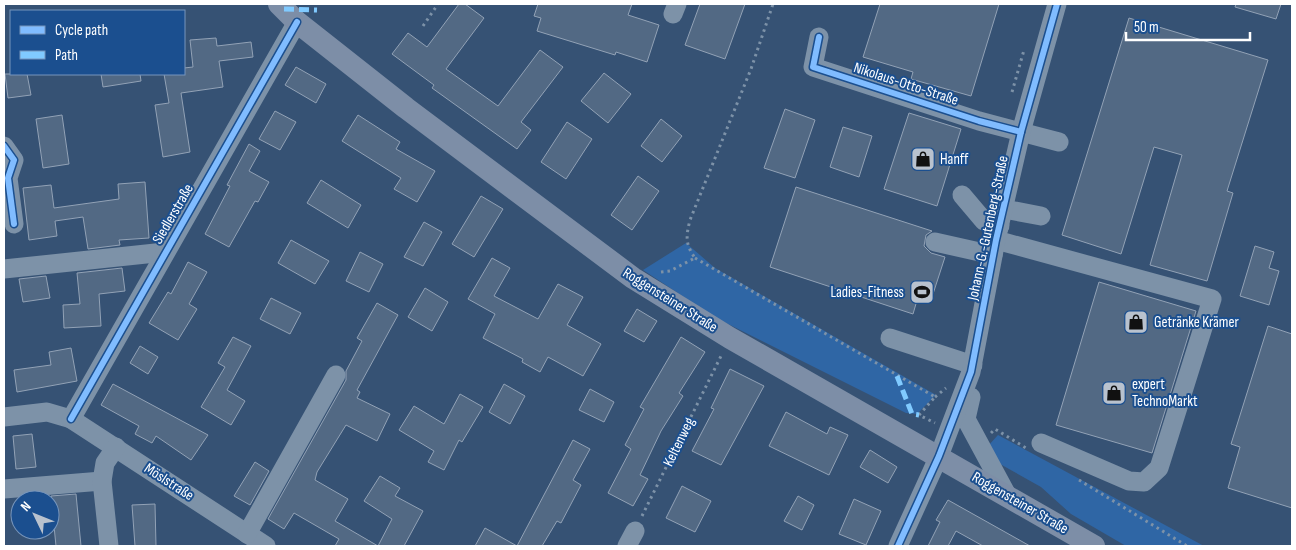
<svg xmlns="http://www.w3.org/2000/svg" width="1296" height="550" viewBox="0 0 1296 550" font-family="'Sofia Sans Condensed',sans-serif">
<rect width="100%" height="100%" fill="#365274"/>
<g fill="#2f66a5">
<path d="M686 243 715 268 936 395 917 414 906 413 714 317 643 270Z"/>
<path d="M998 435 1204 546H1126L1071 514 1041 487 1000 464 988 446Z"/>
</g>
<g fill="#526984" stroke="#92a2b6">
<path d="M459 4H465L484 18 446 69 498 106 540 50 563 67 521 122 531 130 517 149 432 88 434 85 392 54 408 33 427 47Z"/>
<path d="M538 4H632L628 15 659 25 647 62 616 52 615 55 537 31 541 18 534 16Z"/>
<path d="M700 4H745L725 59 685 45Z"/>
<path d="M880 4H999L971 96 911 79 913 72 863 57Z"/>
<path d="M1236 4H1281L1276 19 1235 7Z"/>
<path d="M1129 18 1268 60 1227 191 1233 193 1207 281 1150 265 1182 155 1154 147 1121 254 1062 235Z"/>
<path d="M216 38 217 46 251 42 253 57 219 61 223 87 181 93 190 152 163 157 155 105 169 103 164 74H184V68L193 67 190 40Z"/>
<path d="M296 67 326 84 316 103 285 85Z"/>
<path d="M604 73 631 94 608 123 581 101Z"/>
<path d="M5 74H27L31 95 8 98Z"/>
<path d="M101 74H140L141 81 103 87Z"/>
<path d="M785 109 815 120 795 178 764 168Z"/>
<path d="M275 111 296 122 280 150 259 139Z"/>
<path d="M909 113 961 129 937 206 884 189Z"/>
<path d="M62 115 69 164 43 168 36 119Z"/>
<path d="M358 115 400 142 396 149 435 171 417 202 394 189 401 178 342 141Z"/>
<path d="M661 119 682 136 662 162 641 146Z"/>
<path d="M567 122 592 139 566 179 541 162Z"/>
<path d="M843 127 872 136 859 177 830 167Z"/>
<path d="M249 144 260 151 249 171 269 182 258 202 255 201 229 247 205 234 230 186 227 185Z"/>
<path d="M638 176 659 191 632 230 611 215Z"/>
<path d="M321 180 361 205 348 228 307 203Z"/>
<path d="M145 182 149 238 119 240 120 245 88 249 83 217 55 221 57 236 29 240 23 188 51 185 54 208 119 199 118 184Z"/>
<path d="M796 187 932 231 926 235 924 246 931 253 945 257 933 294 920 290 913 314 770 267Z"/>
<path d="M481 196 503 209 474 257 452 244Z"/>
<path d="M424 222 442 232 423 266 404 257Z"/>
<path d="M291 240 329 261 315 284 278 263Z"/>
<path d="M1255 246 1274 252 1269 268 1279 271 1269 305 1240 296Z"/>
<path d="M360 252 383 264 369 292 346 281Z"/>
<path d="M492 258 510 268 494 296 538 319 558 284 583 297 567 325 601 344 583 376 548 357 540 372 522 362 523 359 483 338 495 314 468 299Z"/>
<path d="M188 262 207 272 189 304 197 309 178 340 149 323 168 292 171 294Z"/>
<path d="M122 268 125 291 99 294 101 326 64 328 63 305 80 304 77 273Z"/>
<path d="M46 276 50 298 23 302 19 279Z"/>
<path d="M1099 282 1196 311 1152 453 1056 425Z"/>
<path d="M425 288 448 302 432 331 408 317Z"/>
<path d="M271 298 301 313 290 334 260 319Z"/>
<path d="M377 303 398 315 357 390 360 392 357 398 390 414 377 441 346 425 317 472 315 480 348 499 335 521 378 546 392 519 364 501 380 476 400 488 395 496 423 511 404 546H335L339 539 294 513 284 529 268 519 346 380V371L362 341 357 338Z"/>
<path d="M637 309 657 321 644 342 624 331Z"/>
<path d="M1268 326 1292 334V508L1228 488 1240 447 1231 444Z"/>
<path d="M233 337 251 346 227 390 245 401 231 425 201 407 225 367 218 363Z"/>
<path d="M681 337 705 352 679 393 683 396 661 431 640 475 648 479 633 506 608 493 631 449 625 445 644 409 640 407Z"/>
<path d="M140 346 158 357 148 374 130 363Z"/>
<path d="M71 348 77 381 17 392 14 370 51 365 49 352Z"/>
<path d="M730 369 764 386 721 465 692 451 714 409 711 408Z"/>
<path d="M113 384 208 435 191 460 156 436 152 443 135 434 139 426 101 405Z"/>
<path d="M504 384 525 396 510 424 489 412Z"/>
<path d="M590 389 614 402 604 422 579 410Z"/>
<path d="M460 394 483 407 462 442 459 440 444 470 428 462 434 451 399 430 414 406 444 424Z"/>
<path d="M786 412 827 434 830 427 848 435 829 475 769 446Z"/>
<path d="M32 434 36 467 16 469 13 436Z"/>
<path d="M573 440 590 449 573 480 581 485 561 523 557 521 542 546H475L485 528 517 546Z"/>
<path d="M870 450 897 467 888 483 860 467Z"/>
<path d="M255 462 269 471 250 505 234 496Z"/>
<path d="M682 486 711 501 695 532 666 518Z"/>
<path d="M76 494 81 546H56L51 496Z"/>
<path d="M798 496 814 505 802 530 784 521Z"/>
<path d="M854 499 881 511 866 545 839 534Z"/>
<path d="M948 500 1030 546H983L956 531 948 546H928L940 522 936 520Z"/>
<path d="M155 504 156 546H135L132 505Z"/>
</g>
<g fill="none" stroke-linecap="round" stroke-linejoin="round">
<g stroke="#7d92a8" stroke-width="3" stroke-dasharray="2.5 4" stroke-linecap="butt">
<path d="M423 26 438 4"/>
<path d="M1012 92 1024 50"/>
<path d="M695 258 935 397 919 415 935 423"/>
<path d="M661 272 670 271 695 258C685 244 686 236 690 220L751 69 773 4"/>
<path d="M935 397 946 388"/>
<path d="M991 433 995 429 1026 448"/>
<path d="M1079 480 1187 546"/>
<path d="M642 516 722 354"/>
</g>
<g stroke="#7d92a8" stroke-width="19">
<path d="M673 14 677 4"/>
<path d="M819 37 813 67 979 121 1059 142"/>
<path d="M4 146 14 160 8 178 14 224"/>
<path d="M962 195 984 221 1000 226"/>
<path d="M1004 209 1041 216"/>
<path d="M996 240 1212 299 1159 468 1144 482 1129 481 1041 443"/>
<path d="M935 242 993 255"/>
<path d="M4 269 165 252"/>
<path d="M890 338 973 365"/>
<path d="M971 397 966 419 1007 495"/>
<path d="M4 417 47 412 71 419 266 546"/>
<path d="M71 419 297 22"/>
<path d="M4 489 102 481"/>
<path d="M247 534 336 375"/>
<path d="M109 546 102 481 105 463 116 447"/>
<path d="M627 546 635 531"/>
<path d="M898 546 939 456 971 372 996 240 1021 132 1057 4"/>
</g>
<path stroke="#7d8ea7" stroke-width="22" d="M279 4 297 22 406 108 633 278 730 338 1094 546"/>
<g stroke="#80caff" stroke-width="5" stroke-dasharray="10 5" stroke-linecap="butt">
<path d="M284 9 317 10"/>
<path d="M897 376 912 414 919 415"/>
</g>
<g stroke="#1b4f8f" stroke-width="9">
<g id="cycleway">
<path d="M819 37 813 67 979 121 1021 132"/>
<path d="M4 146 14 160 8 178 14 224"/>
<path d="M71 419 297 22"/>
<path d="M898 546 939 456 971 372 996 240 1021 132 1057 4"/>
</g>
</g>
<use href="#cycleway" stroke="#80bcff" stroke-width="6"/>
</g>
<defs>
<g id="shop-square" transform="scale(1.25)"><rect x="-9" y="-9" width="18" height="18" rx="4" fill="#b9c2ce" stroke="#1b4f8f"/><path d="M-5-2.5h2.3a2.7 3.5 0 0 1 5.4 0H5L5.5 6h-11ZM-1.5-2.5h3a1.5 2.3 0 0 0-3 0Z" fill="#111"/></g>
<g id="stadium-square" transform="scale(1.25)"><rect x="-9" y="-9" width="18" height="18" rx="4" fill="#b9c2ce" stroke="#1b4f8f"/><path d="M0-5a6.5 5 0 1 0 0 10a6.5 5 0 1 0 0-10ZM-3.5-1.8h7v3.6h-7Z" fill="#111"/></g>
</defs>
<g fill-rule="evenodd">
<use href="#shop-square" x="923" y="159"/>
<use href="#stadium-square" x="922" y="292"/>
<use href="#shop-square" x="1136" y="322"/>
<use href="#shop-square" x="1114" y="393"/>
</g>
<g text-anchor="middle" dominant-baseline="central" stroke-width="4" stroke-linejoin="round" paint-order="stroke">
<g font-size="15" fill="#fff" stroke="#1b4f8f">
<text transform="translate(906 84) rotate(18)">Nikolaus-Otto-Straße</text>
<text transform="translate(173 214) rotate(-60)">Siedlerstraße</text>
<text transform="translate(988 228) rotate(-78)">Johann-G.-Gutenberg-Straße</text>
<text transform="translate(670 300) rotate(32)">Roggensteiner Straße</text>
<text transform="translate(679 442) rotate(-64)">Keltenweg</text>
<text transform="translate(169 482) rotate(33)">Möslstraße</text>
<text transform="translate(1020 503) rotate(30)">Roggensteiner Straße</text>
</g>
<g font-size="15" fill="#fff" stroke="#1b4f8f" text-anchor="start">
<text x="940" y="159">Hanff</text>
<text x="904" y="292" text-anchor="end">Ladies-Fitness</text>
<text x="1154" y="322">Getränke Krämer</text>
<text x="1132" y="384">expert<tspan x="1132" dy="17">TechnoMarkt</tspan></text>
</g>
</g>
<rect width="1296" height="550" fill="none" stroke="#ffffff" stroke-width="10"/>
<rect x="10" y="10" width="175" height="65" fill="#1b4f8f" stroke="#7695bc"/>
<rect x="20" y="26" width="25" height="8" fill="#80bcff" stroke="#7695bc"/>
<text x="55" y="35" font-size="15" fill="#ffffff">Cycle path</text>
<rect x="20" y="51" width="25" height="8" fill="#80caff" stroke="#7695bc"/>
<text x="55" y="60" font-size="15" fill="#ffffff">Path</text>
<g transform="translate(35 515) rotate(313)"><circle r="24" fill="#1b4f8f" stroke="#7695bc"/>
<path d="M0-4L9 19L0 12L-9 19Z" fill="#b9c2ce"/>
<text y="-8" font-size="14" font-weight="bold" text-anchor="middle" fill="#ffffff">N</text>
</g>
<path d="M1126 32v8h124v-8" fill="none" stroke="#ffffff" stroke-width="2.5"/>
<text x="1134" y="32" font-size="15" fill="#ffffff" stroke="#1b4f8f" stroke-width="4" paint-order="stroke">50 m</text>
</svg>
